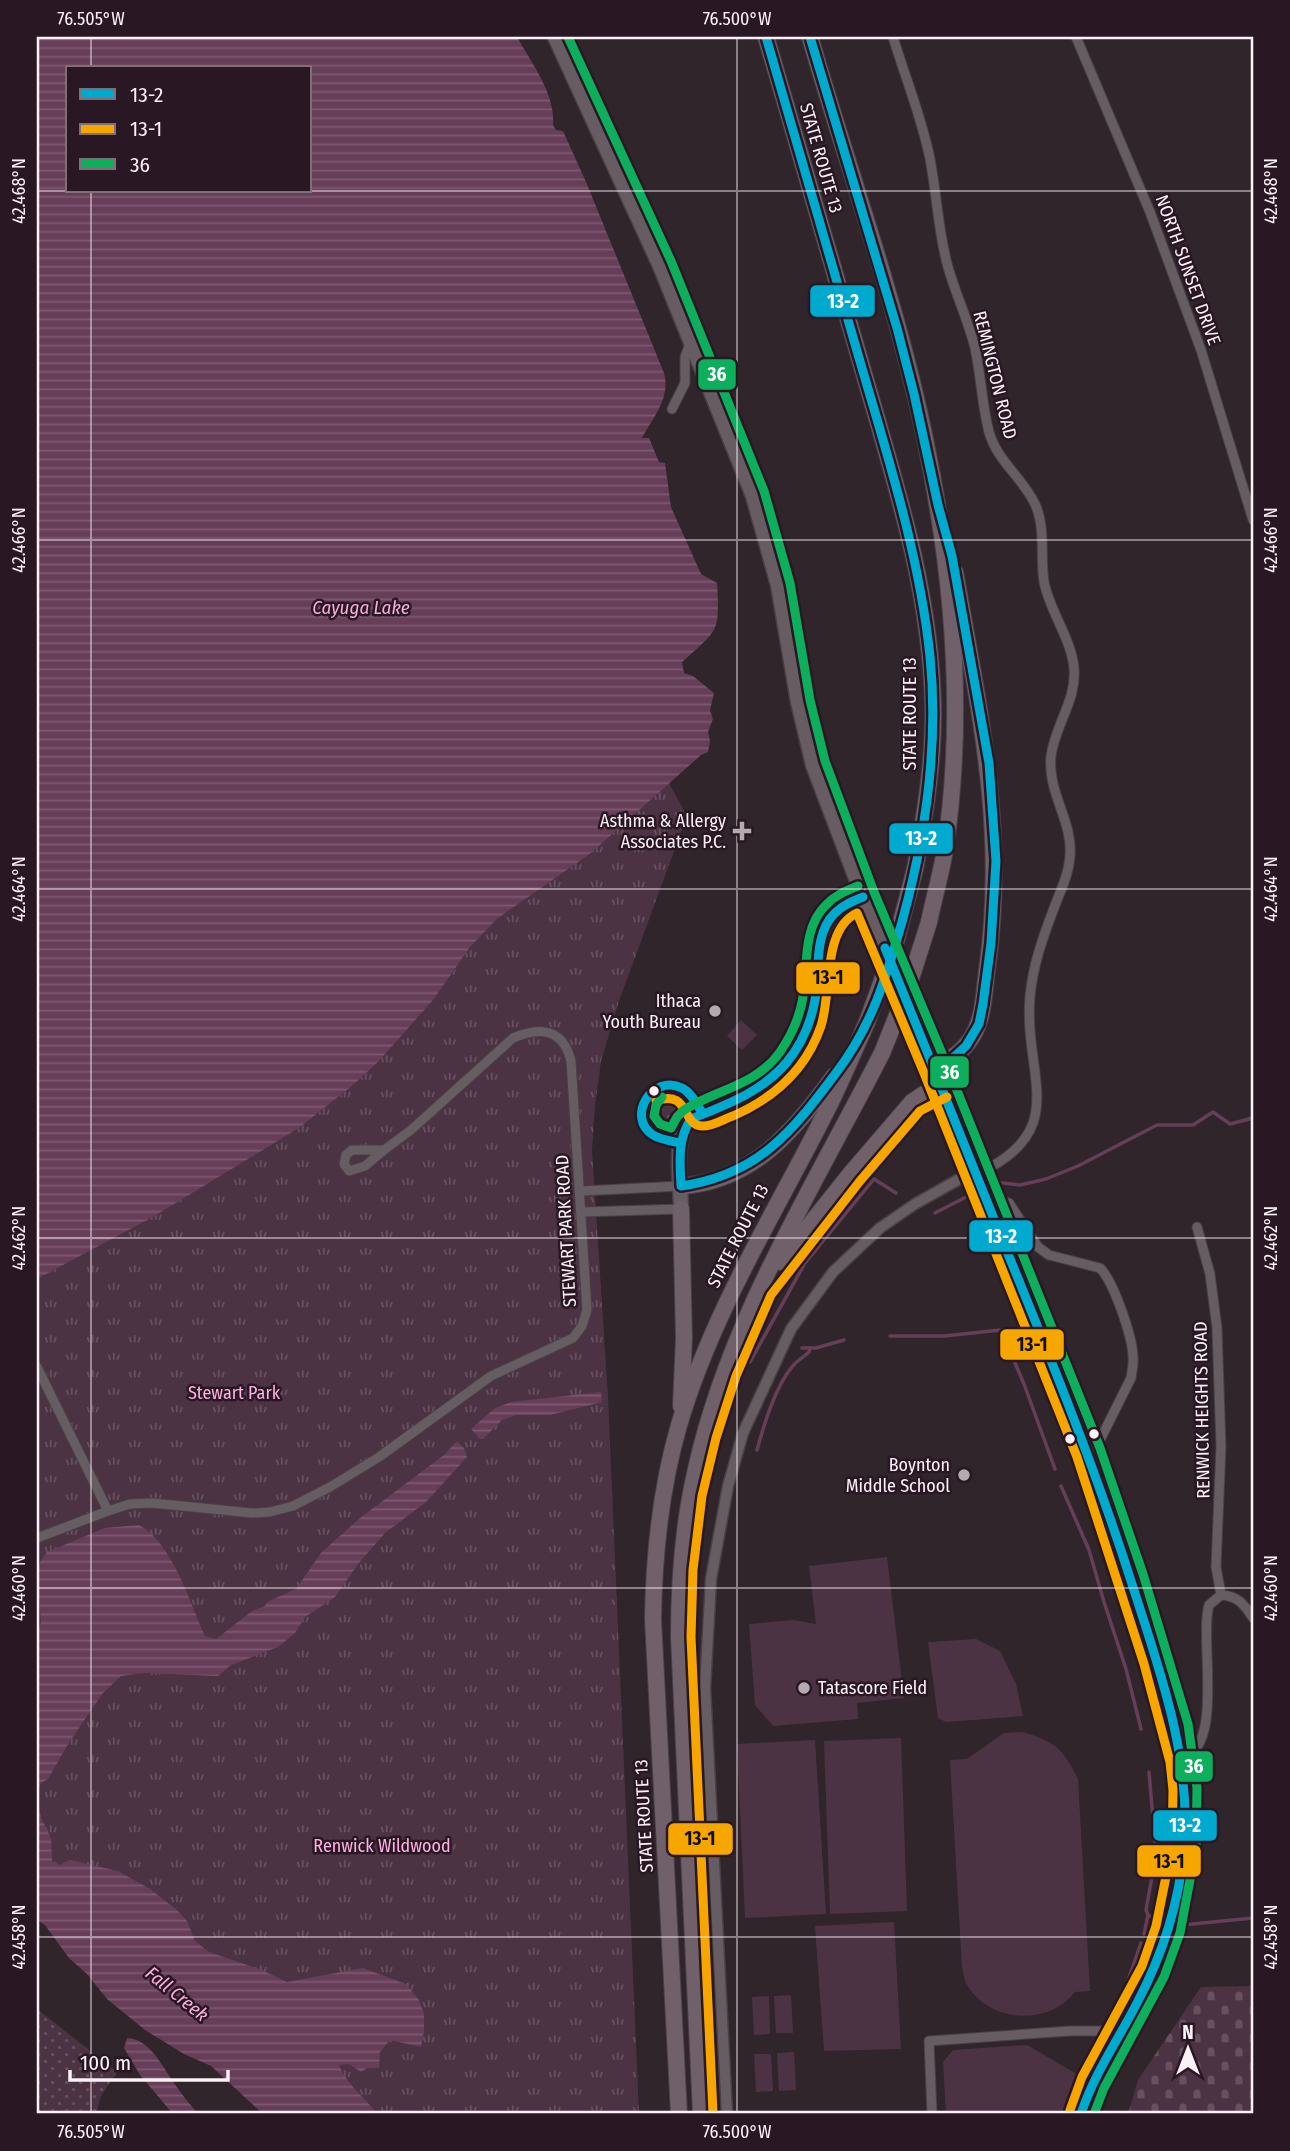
<svg xmlns="http://www.w3.org/2000/svg" width="1290" height="2151" viewBox="0 0 1290 2151" font-family="'Fira Sans Condensed',sans-serif">
<defs>
<pattern id="grass-dots" width="8" height="8" patternUnits="userSpaceOnUse" patternTransform="scale(1.75)"><rect width="8" height="8" fill="#4c3343"/><path d="M2 2h.1M6 6h.1" fill="none" stroke="#67515f" stroke-width="1.8" stroke-linecap="round"/></pattern>
<pattern id="cemetery-stones" width="16" height="16" patternUnits="userSpaceOnUse" patternTransform="scale(1.75)"><rect width="16" height="16" fill="#4c3343"/><path d="M2 7V4a2 2 0 0 1 4 0v3zM10 15v-3a2 2 0 0 1 4 0v3z" fill="#67515f"/></pattern>
<pattern id="park-tufts" width="24" height="20" patternUnits="userSpaceOnUse" patternTransform="scale(1.75)"><rect width="24" height="20" fill="#4c3343"/><path d="M3 7l-1-3M5 7V3M7 7l1-3M15 17l-1-3M17 17v-4M19 17l1-3" fill="none" stroke="#67515f"/></pattern>
<pattern id="water-rules" width="6" height="5" patternUnits="userSpaceOnUse" patternTransform="scale(1.75)"><rect width="6" height="5" fill="#673e58"/><path d="M0 2.5h6" fill="none" stroke="#7e5a71"/></pattern>
</defs>
<rect width="100%" height="100%" fill="#2f252b"/>
<g fill="url(#grass-dots)">
<path d="M669 1089C708 1097 665 1157 646 1113 649 1099 653 1091 669 1089Z"/>
<path d="M37 2009 117 2072 101 2096 96 2114H37Z"/>
</g>
<path fill="url(#cemetery-stones)" d="M1253 1986V2114H1128L1138 2080 1201 1987Z"/>
<path fill="url(#park-tufts)" d="M669 783 687 816 619 1001 601 1061 595 1105 592 1150 608 1397 639 2114H310L37 1881V1279L153 1217 299 1128 352 1086 378 1062 434 999 470 947 497 919 591 853Z"/>
<g fill="#4c3343">
<path d="M741 1020 757 1035 742 1050 727 1036Z"/>
<path d="M344 1282 369 1297 363 1307 338 1292Z"/>
<path d="M292 1291 300 1314 280 1321 273 1297Z"/>
<path d="M887 1557 904 1698 857 1703 858 1719 773 1726 755 1705 749 1624 793 1620 816 1624 809 1566Z"/>
<path d="M976 1639 1000 1651 1016 1684 1023 1716 946 1722 938 1718 928 1642Z"/>
<path d="M1023 1732C1056 1743 1062 1747 1078 1779L1090 1991 1075 1992C1048 2027 988 2023 966 1983 964 1978 963 1972 962 1967L950 1760 967 1759 1004 1733Z"/>
<path d="M901 1738 907 1911 830 1914 824 1741Z"/>
<path d="M815 1740 826 1914 745 1918 737 1744Z"/>
<path d="M894 1922 901 2049 824 2051 815 1926Z"/>
<path d="M791 1995 793 2033H776L774 1996Z"/>
<path d="M769 1996 770 2034 754 2035 752 1997Z"/>
<path d="M1027 2045 1077 2074 1066 2114H946L943 2062 953 2050Z"/>
<path d="M794 2052 796 2090 779 2091 777 2053Z"/>
<path d="M754 2054H771L773 2091 756 2092Z"/>
</g>
<g fill="url(#water-rules)" fill-rule="evenodd">
<path d="M37 37H517C531 62 556 95 553 125L556 130 563 131 586 182 664 373C671 398 653 417 642 438H649L659 462 665 463 671 507 701 574 717 583C720 634 718 629 682 662L684 673 693 676 714 693 710 710 713 719 708 732 710 741 708 752 701 755 591 853 497 919 470 947 434 999 378 1062 352 1086 299 1128 153 1217 37 1279ZM310 68V191H68V68Z"/>
<path d="M601 1392 602 1402 550 1415H516L502 1420 483 1439 479 1438 471 1429 495 1408 511 1402Z"/>
<path d="M457 1441 464 1448 467 1457 426 1502 385 1533 358 1564 335 1597 305 1617 295 1633 278 1647 231 1665 218 1676 145 1673 121 1676 103 1693 68 1744 48 1779 41 1783 37 1791V1635L41 1622 37 1574 40 1562 47 1552 105 1528 139 1525C172 1542 190 1603 205 1636L216 1639 252 1611 265 1606 267 1602 296 1589 321 1553 360 1518 444 1455Z"/>
<path d="M37 1795 41 1818 51 1838 52 1861 59 1865 70 1860 118 1871 150 1889 177 1910 187 1921 195 1941 209 1952 262 1970 287 1982 363 1968 406 1984 419 2000 424 2014V2031L421 2047 390 2040 380 2052 379 2068H367L361 2072 349 2064 339 2065C346 2084 365 2097 377 2114H263L211 2066 184 2054 145 2030 107 1999 87 1974 69 1958 45 1925 37 1920Z"/>
<path d="M127 2038C150 2039 162 2066 174 2083 181 2094 190 2104 198 2114H173L140 2075 124 2048Z"/>
</g>
<g fill="none" stroke-linecap="round" stroke-linejoin="round">
<g stroke="#673e58" stroke-width="3.5">
<path d="M995 1182 1020 1185 1046 1179 1078 1166 1157 1125H1193L1213 1112 1230 1124 1253 1118"/>
<path d="M935 1213 968 1196"/>
<path d="M890 1336H944L1001 1330 1024 1384 1055 1469"/>
<path d="M802 1348H816L844 1340"/>
<path d="M750 1362 805 1263 874 1179 896 1193"/>
<path d="M757 1450C764 1425 775 1387 792 1367 796 1361 804 1357 809 1352L810 1348"/>
<path d="M1061 1486 1089 1550 1104 1602 1126 1669 1141 1729"/>
<path d="M1149 1772 1156 1854 1146 1910 1148 1915 1158 1921"/>
<path d="M1183 1925 1253 1918"/>
<path d="M1144 1934 1148 1915"/>
<path d="M1125 1989 1141 1943"/>
</g>
<g stroke="#494045" stroke-width="11">
<g id="minor">
<path d="M893 37C905 77 922 118 930 159 937 195 938 232 948 267 956 295 968 320 975 348 981 376 982 405 989 432 997 461 1023 478 1035 504 1046 528 1040 556 1044 582 1050 612 1071 638 1074 668 1077 700 1055 725 1051 756 1047 792 1073 821 1070 856 1069 874 1060 892 1054 908 1043 937 1033 965 1030 996 1023 1076 1073 1130 977 1174"/>
<path d="M1076 37 1150 212 1201 350 1253 520"/>
<path d="M672 409 685 383V357L691 341"/>
<path d="M581 1191 681 1186"/>
<path d="M988 1202 995 1199 1009 1203 1038 1247 1049 1255 1100 1268C1114 1282 1132 1336 1133 1356 1134 1364 1132 1370 1131 1378L1100 1440 1089 1453"/>
<path d="M582 1212 681 1209"/>
<path d="M1197 1227 1210 1274 1217 1328 1221 1447 1216 1567 1221 1595"/>
<path d="M37 1367 108 1511 37 1538"/>
<path d="M108 1511 130 1504 152 1503 252 1513 270 1512 293 1506 330 1487 379 1457 491 1376 573 1338 582 1326 587 1310 571 1061C563 1029 541 1026 513 1038L411 1130 384 1150H352L346 1155 344 1164 349 1171 365 1166 384 1150"/>
<path d="M1182 1760C1225 1744 1199 1641 1209 1605L1221 1595C1238 1596 1244 1604 1253 1618"/>
<path d="M932 2114 929 2041 1070 2031H1122"/>
</g>
</g>
<g stroke="#494045" stroke-width="13">
<g id="tertiary">
<path d="M942 1086C1009 1254 1082 1421 1135 1594 1153 1649 1175 1706 1183 1763 1188 1805 1185 1847 1178 1888 1169 1941 1145 1989 1119 2036 1106 2061 1088 2086 1081 2114"/>
<path d="M727 2114 705 1688 711 1579 728 1486 743 1433 791 1329 833 1272 880 1228 915 1204 963 1177 977 1174"/>
</g>
</g>
<g stroke="#494045" stroke-width="17">
<g id="primary">
<path d="M555 37 660 266 753 496 778 585 798 702 813 765 863 897 942 1086"/>
<path d="M681 1209C681 1181 672 1141 691 1119 727 1104 762 1094 787 1062 801 1045 811 1021 815 999 823 954 809 914 863 897"/>
</g>
</g>
<g stroke="#494045" stroke-width="18">
<g id="motorway">
<path d="M766 37C799 149 831 261 864 374 895 482 931 592 933 706 934 761 925 815 915 869"/>
<path d="M810 37C849 172 898 306 926 444 953 575 965 717 945 850 941 874 934 898 929 922"/>
<path d="M935 1068C950 1059 963 1052 972 1037 984 1018 984 992 987 970 1007 830 979 709 955 572"/>
<path d="M681 1186C752 1182 795 1130 834 1076"/>
<path d="M780 1262 851 1173 912 1102 924 1094 942 1086"/>
<path d="M681 1406 684 1338 681 1209"/>
<path d="M679 2114 653 1619C654 1554 661 1487 679 1425 713 1310 777 1210 830 1104 843 1077 855 1049 867 1022"/>
<path d="M701 2114 679 1637C679 1581 683 1524 696 1469 729 1320 813 1188 882 1053"/>
</g>
</g>
<use href="#minor" stroke="#655d61" stroke-width="9"/>
<use href="#tertiary" stroke="#655d61" stroke-width="10"/>
<use href="#primary" stroke="#685c63" stroke-width="14"/>
<use href="#motorway" stroke="#70606a" stroke-width="16"/>
<g stroke="#494045" stroke-width="18" stroke-linecap="butt">
<g id="motorway-bridge">
<path d="M867 1022 895 945 915 869"/>
<path d="M882 1053 908 988 929 922"/>
</g>
</g>
<use href="#motorway-bridge" stroke="#70606a" stroke-width="16"/>
<g stroke="#291823" stroke-width="14">
<g id="bus-1">
<path d="M766 37C796 142 827 246 857 351 886 451 919 552 930 656 939 746 926 835 902 922 886 978 872 1026 836 1073 792 1132 758 1175 681 1186 680 1162 677 1140 691 1119 726 1105 762 1092 787 1062 801 1045 811 1022 815 1000 820 972 813 934 835 913 843 905 853 901 863 897"/>
<path d="M810 37 897 328 914 394 938 505 952 556 989 763 996 861 991 943 983 1004 979 1024 966 1046 954 1057 935 1068"/>
<path d="M885 948C926 1048 966 1149 1006 1249 1051 1359 1095 1468 1131 1581 1159 1668 1192 1757 1184 1849 1179 1902 1162 1956 1137 2003 1118 2040 1094 2074 1081 2114"/>
<path d="M680 1143C672 1141 661 1140 653 1135 625 1117 653 1073 682 1088 692 1093 697 1105 703 1114"/>
</g>
</g>
<g stroke="#291823" stroke-width="14">
<g id="bus-2">
<path d="M656 1101C690 1089 681 1125 702 1126 711 1127 724 1119 733 1116 774 1098 806 1070 821 1026 832 993 822 929 857 913L924 1073 1077 1457 1144 1664 1170 1762 1173 1790 1172 1847 1156 1926 1142 1966 1082 2077 1070 2110"/>
<path d="M713 2113 691 1637 693 1570 702 1496 716 1438 736 1376 771 1295 860 1181 920 1111 947 1097"/>
</g>
</g>
<g stroke="#291823" stroke-width="14">
<g id="bus-3">
<path d="M568 37 671 261 764 491 790 583 810 700 825 761 874 892 946 1063 1100 1448 1143 1574 1188 1724 1197 1788 1196 1848 1180 1933 1164 1977 1104 2088 1094 2114"/>
<path d="M662 1097 656 1105 654 1116 660 1124 671 1128 677 1117 684 1110C717 1089 756 1086 780 1052 791 1036 800 1016 803 997 808 967 802 928 826 905 835 895 846 891 858 886"/>
</g>
</g>
<use href="#bus-1" stroke="#00a9ce" stroke-width="9"/>
<use href="#bus-2" stroke="#f7a600" stroke-width="9"/>
<use href="#bus-3" stroke="#0daf5c" stroke-width="9"/>
</g>
<path fill="none" stroke="#fdf1f8" stroke-width="2" stroke-opacity="0.45" d="M91 37V68M737 37V2114M37 191H1253M91 191V2114M37 540H1253M37 889H1253M37 1238H1253M37 1588H1253M37 1937H1253"/>
<g fill="#b5aab0" stroke="#291823" stroke-width="2.5">
<path d="M738.5 820.5h7v7h7v7h-7v7h-7v-7h-7v-7h7z"/>
<circle cx="715" cy="1011" r="7"/>
<circle cx="964" cy="1475" r="7"/>
<circle cx="804" cy="1688" r="7"/>
</g>
<g fill="#fdf1f8" stroke="#291823" stroke-width="2.5">
<circle cx="654" cy="1091" r="6"/>
<circle cx="1094" cy="1434" r="6"/>
<circle cx="1070" cy="1439" r="6"/>
</g>
<g text-anchor="middle" dominant-baseline="central" stroke-width="5" stroke-linejoin="round" paint-order="stroke">
<g font-size="18" fill="#fdf1f8" stroke="#291823">
<text transform="translate(821 158) rotate(74)">STATE ROUTE 13</text>
<text transform="translate(1188 270) rotate(70)">NORTH SUNSET DRIVE</text>
<text transform="translate(995 375) rotate(76)">REMINGTON ROAD</text>
<text transform="translate(910 714) rotate(-90)">STATE ROUTE 13</text>
<text transform="translate(566 1231) rotate(-93)">STEWART PARK ROAD</text>
<text transform="translate(738 1236) rotate(-63)">STATE ROUTE 13</text>
<text transform="translate(1202 1410) rotate(-91)">RENWICK HEIGHTS ROAD</text>
<text transform="translate(644 1816) rotate(-93)">STATE ROUTE 13</text>
</g>
<g font-size="18" fill="#fdf1f8" stroke="#291823" text-anchor="end">
<text x="726" y="821">Asthma &amp; Allergy<tspan x="726" dy="21">Associates P.C.</tspan></text>
<text x="701" y="1001">Ithaca<tspan x="701" dy="21">Youth Bureau</tspan></text>
<text x="950" y="1465">Boynton<tspan x="950" dy="21">Middle School</tspan></text>
<text x="818" y="1688" text-anchor="start">Tatascore Field</text>
</g>
<g font-size="18" fill="#fcb1e1" stroke="#291823">
<text x="234" y="1393">Stewart Park</text>
<text x="382" y="1846">Renwick Wildwood</text>
</g>
<g font-size="19" font-style="italic" fill="#f8addd" stroke="#291823">
<text x="361" y="607">Cayuga Lake</text>
<text transform="translate(177 1994) rotate(39)">Fall Creek</text>
</g>
</g>
<g stroke="#291823" stroke-width="2.5">
<rect x="809" y="284" width="67" height="34" rx="7" fill="#00a9ce"/>
<rect x="697" y="358" width="40" height="33" rx="7" fill="#0daf5c"/>
<rect x="888" y="822" width="66" height="33" rx="7" fill="#00a9ce"/>
<rect x="795" y="961" width="66" height="34" rx="7" fill="#f7a600"/>
<rect x="929" y="1055" width="41" height="34" rx="7" fill="#0daf5c"/>
<rect x="968" y="1219" width="66" height="34" rx="7" fill="#00a9ce"/>
<rect x="999" y="1328" width="66" height="33" rx="7" fill="#f7a600"/>
<rect x="1174" y="1750" width="40" height="33" rx="7" fill="#0daf5c"/>
<rect x="1152" y="1809" width="66" height="33" rx="7" fill="#00a9ce"/>
<rect x="667" y="1822" width="67" height="34" rx="7" fill="#f7a600"/>
<rect x="1136" y="1844" width="66" height="34" rx="7" fill="#f7a600"/>
</g>
<g font-size="19" text-anchor="middle" font-weight="bold" fill="#fff">
<text x="843" y="308">13-2</text>
<text x="717" y="381">36</text>
<text x="921" y="845">13-2</text>
<text x="950" y="1079">36</text>
<text x="1001" y="1243">13-2</text>
<text x="1194" y="1773">36</text>
<text x="1185" y="1832">13-2</text>
</g>
<g font-size="19" text-anchor="middle" font-weight="bold" fill="#111">
<text x="828" y="984">13-1</text>
<text x="1032" y="1351">13-1</text>
<text x="700" y="1845">13-1</text>
<text x="1169" y="1868">13-1</text>
</g>
<rect width="1290" height="2151" fill="none" stroke="#291823" stroke-width="77"/>
<rect x="66" y="66" width="245" height="126" fill="#291823" stroke="#7e6f78" stroke-width="2"/>
<rect x="80" y="89" width="35" height="10" fill="#00a9ce" stroke="#7e6f78" stroke-width="2"/>
<text x="130" y="102" font-size="21" fill="#fdf1f8">13-2</text>
<rect x="80" y="124" width="35" height="10" fill="#f7a600" stroke="#7e6f78" stroke-width="2"/>
<text x="130" y="136" font-size="21" fill="#fdf1f8">13-1</text>
<rect x="80" y="159" width="35" height="10" fill="#0daf5c" stroke="#7e6f78" stroke-width="2"/>
<text x="130" y="172" font-size="21" fill="#fdf1f8">36</text>
<g transform="translate(1188 2049)" stroke="#291823" stroke-width="5" paint-order="stroke">
<path d="M0-5L12 26L0 18L-12 26Z" fill="#fdf1f8"/>
<text y="-10" font-size="19" font-weight="bold" text-anchor="middle" fill="#fdf1f8">N</text>
</g>
<path d="M70 2070v10h158v-10" fill="none" stroke="#fdf1f8" stroke-width="3.5"/>
<text x="80" y="2070" font-size="21" fill="#fdf1f8" stroke="#291823" stroke-width="5" paint-order="stroke">100 m</text>
<rect x="38" y="38" width="1214" height="2074" fill="none" stroke="#fdf1f8" stroke-width="2.5"/>
<g font-size="18" text-anchor="middle" fill="#fdf1f8">
<text x="91" y="25">76.505°W</text>
<text x="737" y="25">76.500°W</text>
<text transform="translate(19 191) rotate(-90)" y="6">42.468°N</text>
<text transform="translate(1271 191) rotate(-90)" y="6">42.468°N</text>
<text transform="translate(19 540) rotate(-90)" y="6">42.466°N</text>
<text transform="translate(1271 540) rotate(-90)" y="6">42.466°N</text>
<text transform="translate(19 889) rotate(-90)" y="6">42.464°N</text>
<text transform="translate(1271 889) rotate(-90)" y="6">42.464°N</text>
<text transform="translate(19 1238) rotate(-90)" y="6">42.462°N</text>
<text transform="translate(1271 1238) rotate(-90)" y="6">42.462°N</text>
<text transform="translate(19 1588) rotate(-90)" y="6">42.460°N</text>
<text transform="translate(1271 1588) rotate(-90)" y="6">42.460°N</text>
<text transform="translate(19 1937) rotate(-90)" y="6">42.458°N</text>
<text transform="translate(1271 1937) rotate(-90)" y="6">42.458°N</text>
<text x="91" y="2138">76.505°W</text>
<text x="737" y="2138">76.500°W</text>
</g>
</svg>
